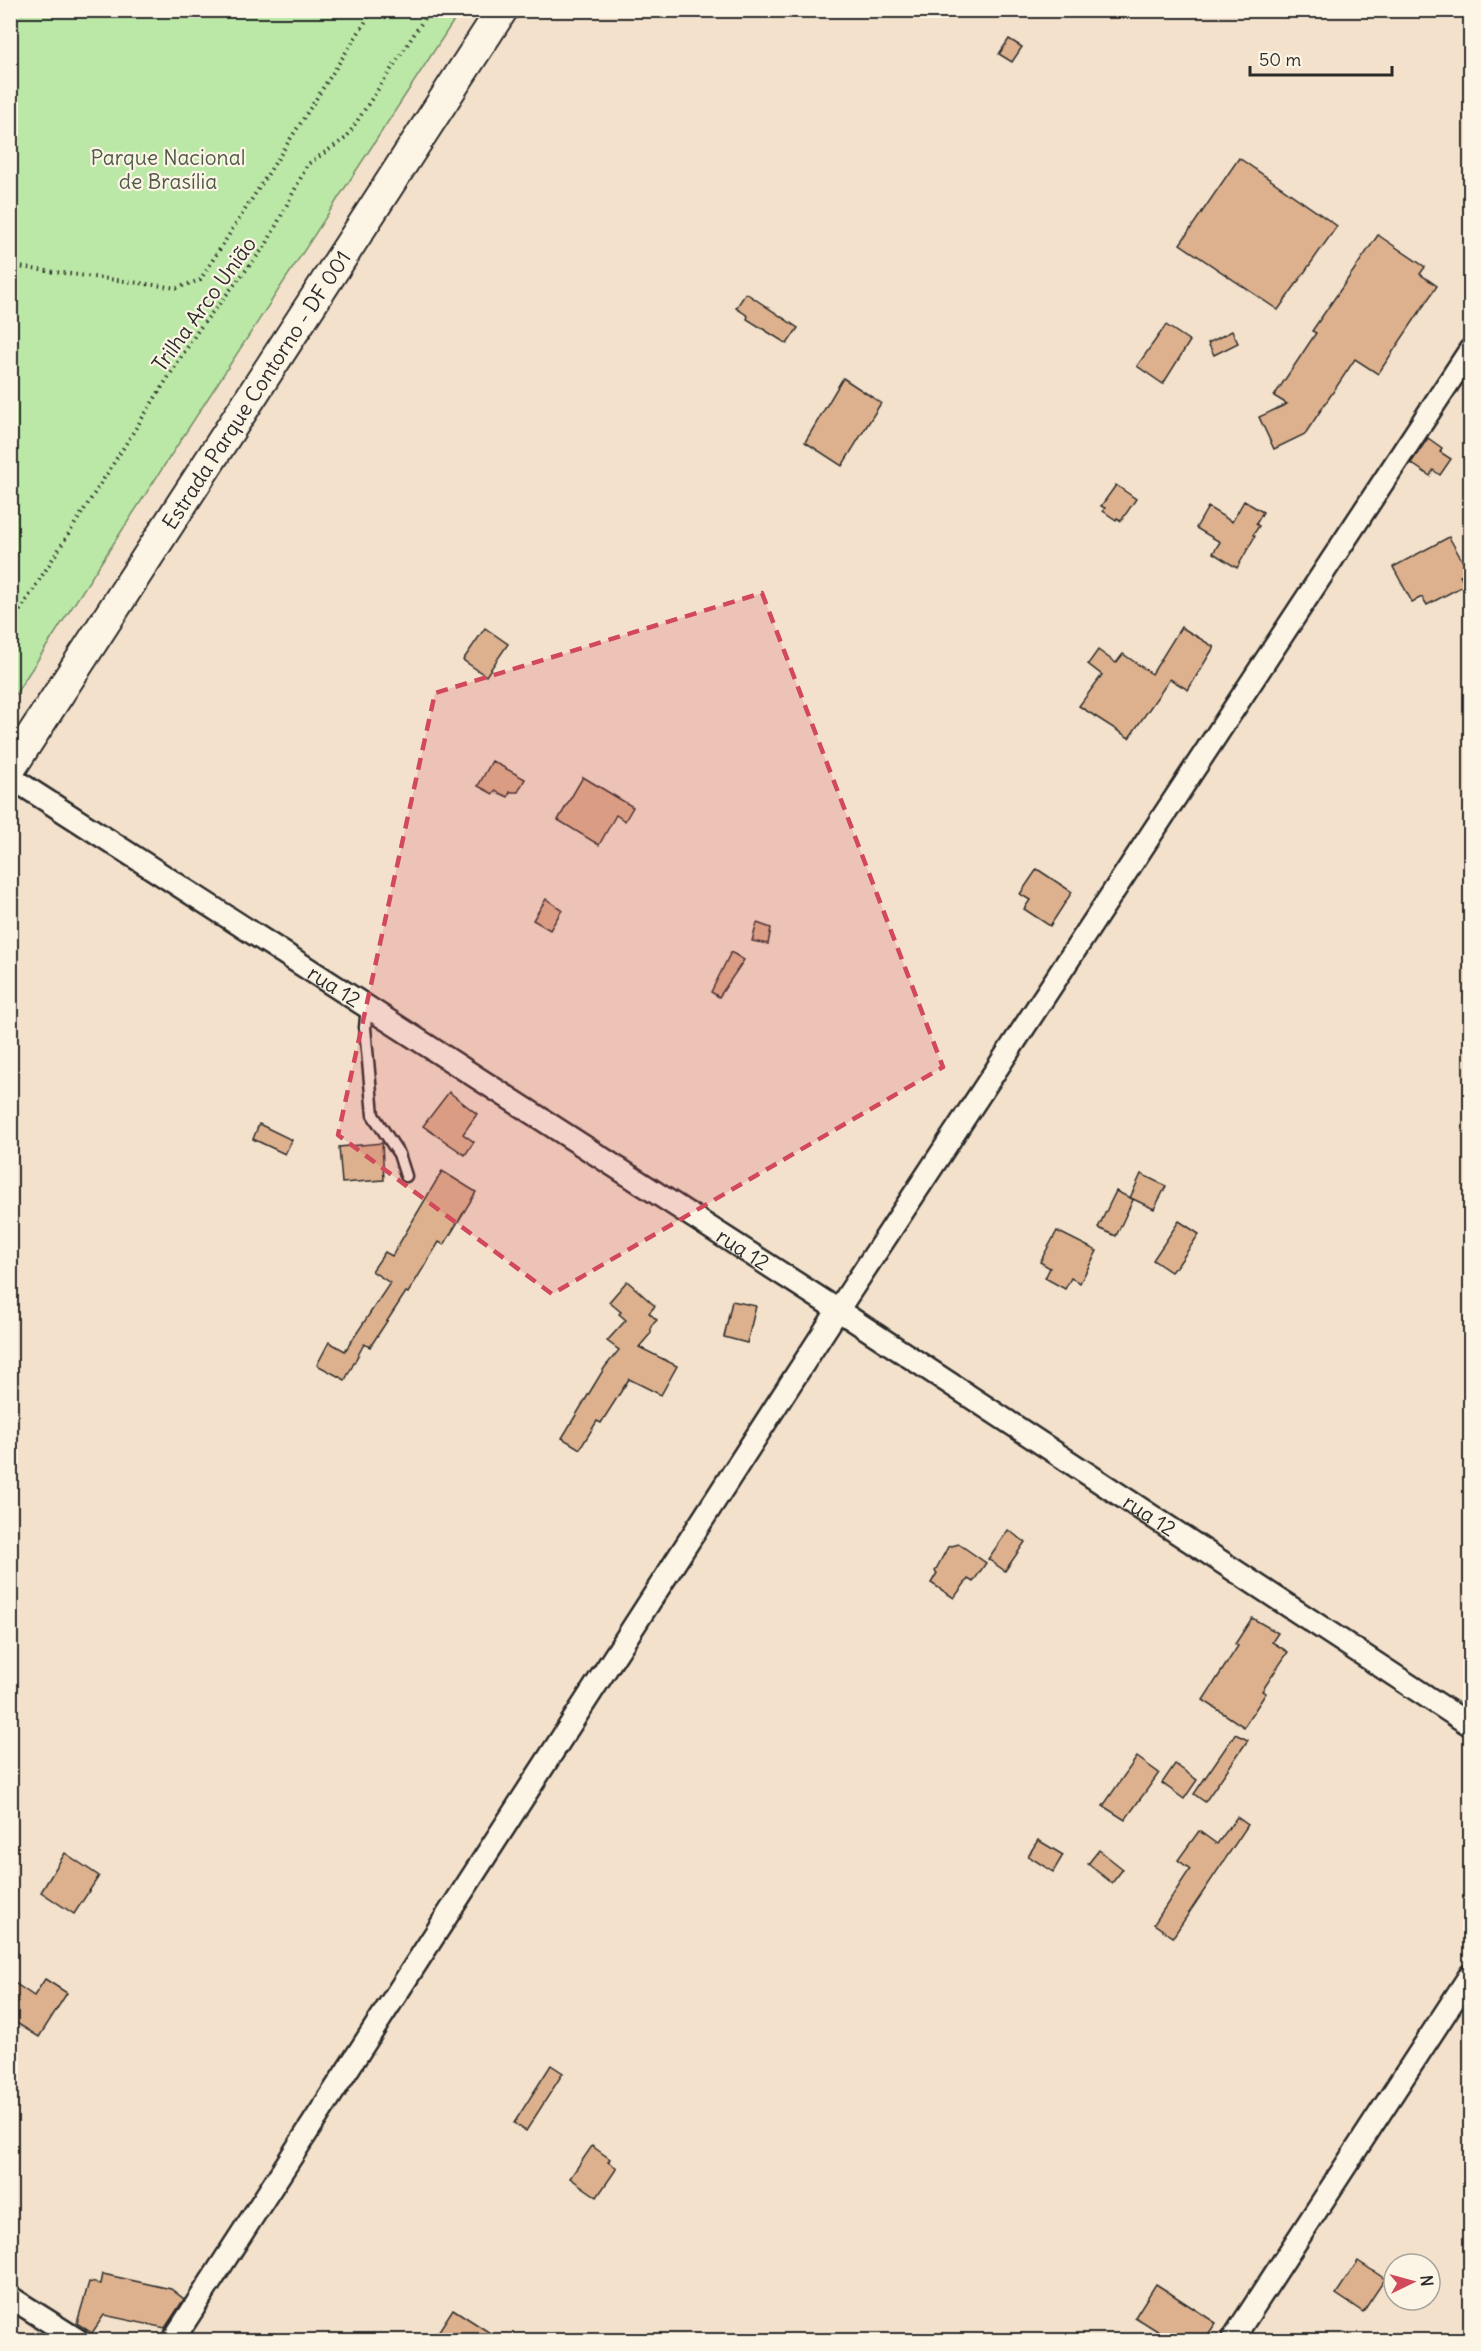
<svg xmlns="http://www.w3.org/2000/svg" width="1481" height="2351" viewBox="0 0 1481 2351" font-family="Delius,sans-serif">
<rect width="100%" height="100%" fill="#f3e1cb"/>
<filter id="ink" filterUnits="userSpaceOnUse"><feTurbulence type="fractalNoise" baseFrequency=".0167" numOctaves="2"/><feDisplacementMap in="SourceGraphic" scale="12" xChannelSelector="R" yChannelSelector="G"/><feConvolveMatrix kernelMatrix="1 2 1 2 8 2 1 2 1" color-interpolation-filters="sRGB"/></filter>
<g filter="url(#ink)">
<path fill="#bbe8a6" stroke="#738a68" stroke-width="1.5" d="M11 10 460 11 11 701 10 11Z"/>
<g fill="#ddb18e" stroke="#2b2b2b" stroke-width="1.5">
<path d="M1009 39 1022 47 1012 62 999 54Z"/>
<path d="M1239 158 1337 226 1278 310 1180 244Z"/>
<path d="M1378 235 1425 267 1420 274 1437 286 1378 374 1355 359 1305 434 1274 449 1259 417 1287 404 1274 396 1316 333 1312 331Z"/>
<path d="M746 293 798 328 787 344 747 319 748 316 736 308Z"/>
<path d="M1166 325 1190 341 1163 384 1137 366Z"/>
<path d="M1232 331 1238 343 1214 355 1208 343Z"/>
<path d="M843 378 881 403 842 466 805 442Z"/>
<path d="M1428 438 1442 448 1440 452 1451 459 1440 475 1433 470 1430 476 1411 463Z"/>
<path d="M1116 485 1136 499 1121 521 1117 518 1116 520 1103 511 1105 508 1101 506Z"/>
<path d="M1244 501 1263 512 1256 524 1259 526 1253 535 1255 536 1237 568 1213 553 1220 542 1196 528 1208 507 1232 522Z"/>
<path d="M1449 537 1468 571 1460 576 1465 585 1427 605 1422 597 1412 602 1393 567Z"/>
<path d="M1181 627 1214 647 1188 690 1170 679 1129 738 1079 706 1102 675 1088 664 1098 650 1116 663 1123 654 1152 674Z"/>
<path d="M485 628 508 644 486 676 463 660Z"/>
<path d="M492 761 525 779 518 792H510L508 797 495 791 493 794 478 786Z"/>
<path d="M583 777 633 807 625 821 616 815 599 845 558 820Z"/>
<path d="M1037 869 1072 892 1050 926 1024 909 1030 900 1020 894Z"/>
<path d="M546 899 562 910 550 930 533 920Z"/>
<path d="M757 923 771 928 768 944 752 941Z"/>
<path d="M731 952 744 960 719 997 711 992Z"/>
<path d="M449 1092 477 1114 463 1134 474 1142 465 1155 423 1126Z"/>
<path d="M259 1124 292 1140 285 1154 253 1139Z"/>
<path d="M382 1143 384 1180 342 1183 339 1147Z"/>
<path d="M442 1171 476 1192 444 1245 439 1242 408 1293 406 1292 370 1347 364 1344 345 1380 317 1365 329 1342 345 1351 390 1283 372 1271 385 1252 392 1256Z"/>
<path d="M1141 1174 1166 1186 1154 1209 1131 1198 1133 1200 1116 1236 1098 1228 1116 1191 1130 1198Z"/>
<path d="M1179 1221 1199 1234 1176 1268 1175 1267 1171 1272 1153 1260Z"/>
<path d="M1057 1231 1097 1251 1080 1283 1071 1278 1065 1289 1045 1278 1050 1268 1040 1262Z"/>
<path d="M627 1281 655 1306 649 1313 657 1320 651 1326V1333L639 1347 677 1366 661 1395 629 1379 601 1423 597 1421 580 1449 562 1438 605 1367 619 1350 607 1341 626 1320 619 1314 621 1312 609 1302Z"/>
<path d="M732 1301 756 1306 747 1343 724 1337Z"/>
<path d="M1008 1530 1025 1542 1005 1571 988 1559Z"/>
<path d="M959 1544 986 1563 973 1582 968 1579 954 1598 931 1583 937 1573 935 1571 948 1547Z"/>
<path d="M1252 1618 1278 1633 1272 1642 1288 1652 1262 1691 1266 1693 1244 1727 1203 1700 1238 1646 1235 1644Z"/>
<path d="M1235 1734 1248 1740 1205 1802 1194 1794Z"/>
<path d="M1137 1757 1159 1773 1125 1820 1103 1806Z"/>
<path d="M1175 1764 1197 1780 1184 1799 1162 1783Z"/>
<path d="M1237 1817 1248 1825 1173 1937 1154 1924 1190 1869 1178 1860 1199 1831 1217 1844Z"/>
<path d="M1038 1840 1063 1855 1053 1872 1028 1856Z"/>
<path d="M1099 1850 1123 1869 1112 1883 1088 1864Z"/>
<path d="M65 1853 99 1876 74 1914 41 1892Z"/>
<path d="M45 1979 67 1993 39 2037 10 2019V1980L34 1996Z"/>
<path d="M551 2065 563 2073 526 2131 514 2123Z"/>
<path d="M592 2146 610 2159 608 2162 617 2168 597 2197 570 2178Z"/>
<path d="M1358 2261 1385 2279 1363 2312 1336 2294Z"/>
<path d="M103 2274 171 2289 184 2299 165 2328 104 2315 92 2333 77 2323 89 2282 101 2284Z"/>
<path d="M1156 2284 1216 2323 1204 2340H1172L1135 2317Z"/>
<path d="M453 2309 501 2340H433Z"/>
</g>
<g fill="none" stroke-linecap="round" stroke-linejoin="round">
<g stroke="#2b2b2b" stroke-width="15">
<path id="lane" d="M367 1007 365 1028 373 1115 399 1154 406 1176"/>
</g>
<g stroke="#2b2b2b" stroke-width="26">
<g id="street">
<path id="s1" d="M10 777 838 1310 1470 1725"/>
<path d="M10 2297 78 2340"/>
<path d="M173 2340 838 1310 1470 350"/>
<path d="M1232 2340 1470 1975"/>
</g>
</g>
<g stroke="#2b2b2b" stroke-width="34">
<g id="secondary">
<path id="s2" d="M10 769 502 10"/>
</g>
</g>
<g stroke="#2b2b2b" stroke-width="4" stroke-dasharray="1.5 4.5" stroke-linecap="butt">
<path d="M10 266 177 288 200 280 373 10"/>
<path d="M10 626 199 329 266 245 308 164 346 138 430 10"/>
</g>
<use href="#lane" stroke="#fcf5e5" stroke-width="10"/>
<use href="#street" stroke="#fcf5e5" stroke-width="21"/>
<use href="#secondary" stroke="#fcf5e5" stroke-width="30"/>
</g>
</g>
<path fill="#d1495b" fill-opacity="0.2" stroke="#d1495b" stroke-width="4.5" stroke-dasharray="12 8" stroke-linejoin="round" d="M762 593 943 1067 552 1294 338 1135 435 693Z"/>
<g text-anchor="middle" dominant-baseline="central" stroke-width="4.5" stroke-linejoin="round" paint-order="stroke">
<g font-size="21" fill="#4f5a4a" stroke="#fcf5e5">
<text x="168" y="157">Parque Nacional<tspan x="168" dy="24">de Brasília</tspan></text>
</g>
<g font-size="21" fill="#2b2b2b" stroke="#fcf5e5">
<text transform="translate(204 304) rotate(-54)">Trilha Arco União</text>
<text stroke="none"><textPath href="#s2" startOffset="452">Estrada Parque Contorno - DF 001</textPath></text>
<text stroke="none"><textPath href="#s1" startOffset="386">rua 12</textPath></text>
<text stroke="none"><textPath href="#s1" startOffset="872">rua 12</textPath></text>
<text stroke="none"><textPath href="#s1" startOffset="1358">rua 12</textPath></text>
</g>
</g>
<rect width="1481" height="2351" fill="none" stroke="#fcf5e5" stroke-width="36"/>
<rect x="18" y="18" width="1445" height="2315" fill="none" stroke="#2b2b2b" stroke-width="2" filter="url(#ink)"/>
<g transform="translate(1412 2282) rotate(85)"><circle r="28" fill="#fcf5e5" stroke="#a8a49b" stroke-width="1.5"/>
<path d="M0-4.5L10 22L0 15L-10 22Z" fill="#d1495b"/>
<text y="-9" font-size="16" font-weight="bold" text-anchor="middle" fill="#2b2b2b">N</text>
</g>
<path d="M1250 66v9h142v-9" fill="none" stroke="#2b2b2b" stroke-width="3"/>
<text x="1259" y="66" font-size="18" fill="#2b2b2b" stroke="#fcf5e5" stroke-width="4.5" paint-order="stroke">50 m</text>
</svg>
